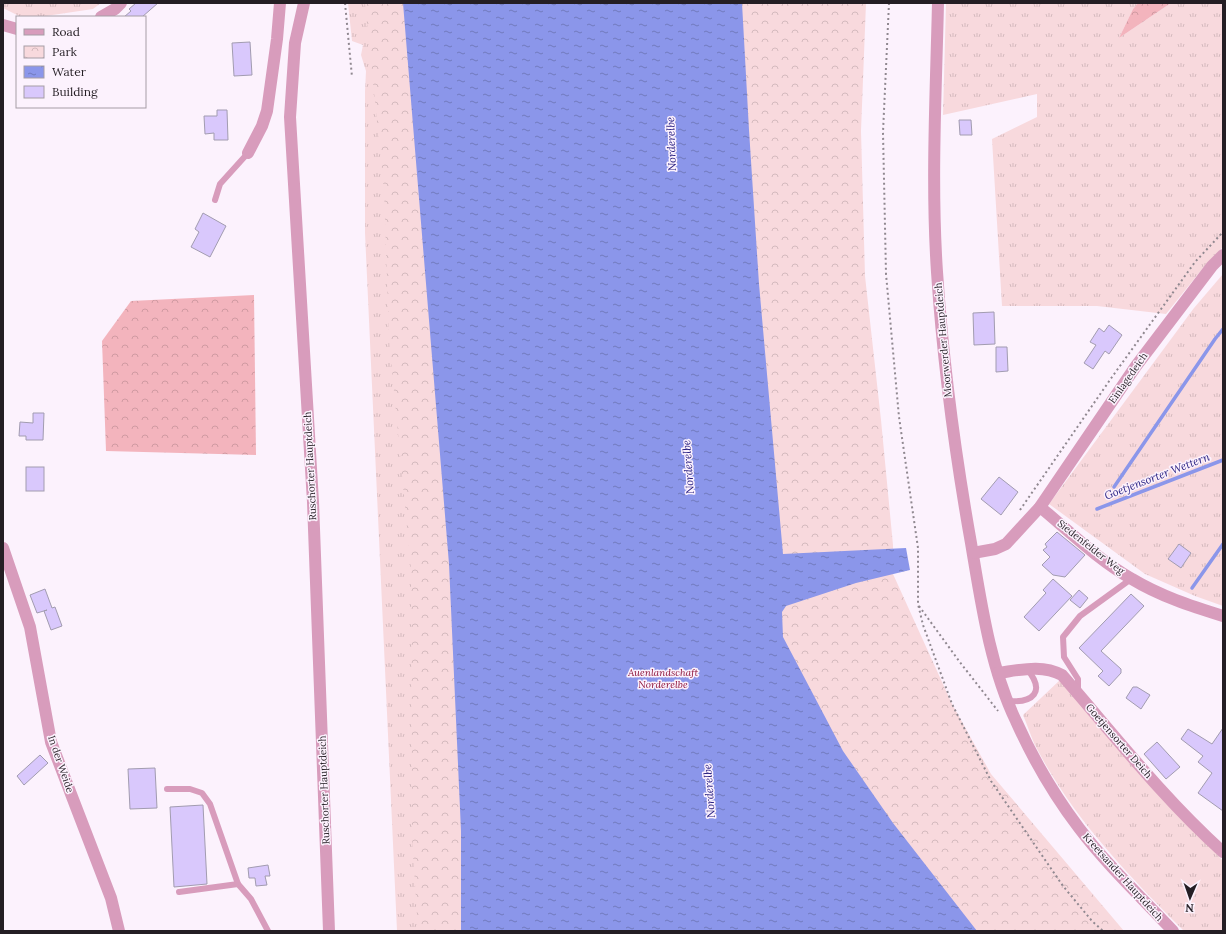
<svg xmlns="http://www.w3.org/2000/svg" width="1226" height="934" viewBox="0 0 1226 934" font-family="Lora,serif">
<defs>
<pattern id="grass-tufts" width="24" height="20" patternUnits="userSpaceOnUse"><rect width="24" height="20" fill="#f8d9dd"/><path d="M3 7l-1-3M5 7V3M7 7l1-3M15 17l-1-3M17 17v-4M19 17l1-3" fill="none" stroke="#d4babe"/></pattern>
<pattern id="forest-crowns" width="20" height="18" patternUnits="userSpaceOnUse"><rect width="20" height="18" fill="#f3b4bd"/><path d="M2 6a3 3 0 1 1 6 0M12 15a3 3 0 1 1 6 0" fill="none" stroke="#d09aa2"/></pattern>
<pattern id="park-crowns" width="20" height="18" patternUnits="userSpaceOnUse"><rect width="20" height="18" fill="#f8d9dd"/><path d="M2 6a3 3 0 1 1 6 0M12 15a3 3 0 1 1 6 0" fill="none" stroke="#d4babe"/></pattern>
<pattern id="water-ripples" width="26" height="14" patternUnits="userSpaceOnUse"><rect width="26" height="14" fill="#8b96ea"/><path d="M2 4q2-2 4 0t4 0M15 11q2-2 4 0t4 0" fill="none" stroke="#717abd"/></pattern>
</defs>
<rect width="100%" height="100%" fill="#fcf2fd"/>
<g fill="url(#grass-tufts)">
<path d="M3 3H101L93 9 39 17H21L3 8Z"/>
<path d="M348 3H403L461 931H397L365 233V91L366 71 361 55 363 45 352 41Z"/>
<path d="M946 3H1138L1133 9 1119 38 1171 3H1223V247L1207 263 1166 314 1097 306H1002L992 139 1037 117V94L943 115Z"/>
<path d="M1223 274V606L1195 596 1145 574 1049 504 1194 308Z"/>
<path d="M1060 680 1223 861V931H1184C1127 874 1070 815 1034 743 1030 734 1027 724 1023 715Z"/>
</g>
<g fill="url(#forest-crowns)">
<path d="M1138 3H1171L1119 38 1133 9Z"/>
<path d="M254 295 256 455 106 451 102 341 131 301Z"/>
</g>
<path fill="url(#park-crowns)" d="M365 3H866L861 131 865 276 881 420 893 545V574L952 704 991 774 1124 931H418L412 838 411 569 389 339 384 190Z"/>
<path fill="url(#water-ripples)" d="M403 3H742L749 130 759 284 783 554 906 548 910 570 856 583 786 606 782 612 783 637 843 751 893 823 977 931H461V831L449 564Z"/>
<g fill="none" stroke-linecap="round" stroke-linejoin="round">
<g stroke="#8b96ea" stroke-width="3.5">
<path d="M1114 487 1215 339 1223 329"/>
<path d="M1097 509 1223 460"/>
<path d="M1192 588 1223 544"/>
</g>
</g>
<g fill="#d9c8fc" stroke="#a29cb0">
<path d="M136 3H158L142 17H124L131 11 129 9Z"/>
<path d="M250 42 252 75 234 76 232 43Z"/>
<path d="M217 110H227L228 140H214V133L205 134 204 116H217Z"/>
<path d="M959 120H971L972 135H960Z"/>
<path d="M203 213 226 226 210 257 191 247 199 232 195 229Z"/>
<path d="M994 312 995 344 974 345 973 313Z"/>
<path d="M1109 325 1122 335 1109 354 1105 351 1093 369 1084 363 1096 345 1090 342 1099 328 1104 332Z"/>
<path d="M996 347H1007L1008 371 996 372Z"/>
<path d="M33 413H44L43 440H26V436H19L20 422 33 423Z"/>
<rect x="26" y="467" width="18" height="24"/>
<path d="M999 477 1018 492 1001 515 981 499Z"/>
<path d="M1057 532 1085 555 1065 577 1053 575 1042 565 1050 557 1043 550 1047 547 1045 544Z"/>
<path d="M1179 544 1191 553 1181 568 1168 559Z"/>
<path d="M1053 579 1072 596 1039 631 1024 617 1046 593 1043 590Z"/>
<path d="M45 589 52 608 55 607 62 626 51 630 44 611 47 610 37 613 30 595Z"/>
<path d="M1079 590 1088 598 1080 608 1070 600Z"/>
<path d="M1131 594 1144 606 1101 651 1121 669V673L1109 686 1098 676 1103 671 1079 648Z"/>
<path d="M1133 687H1137L1150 695 1141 709 1126 698Z"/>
<path d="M1223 728V811L1198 793 1212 773 1198 762 1203 756 1181 739 1188 729 1212 744Z"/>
<path d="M1157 742 1180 767 1166 779 1144 754Z"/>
<path d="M40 755 48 763 24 785 17 776Z"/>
<path d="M155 768 157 808 130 809 128 769Z"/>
<path d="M203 805 207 884 174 887 170 807Z"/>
<path d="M268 865 270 876H265L267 885 256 886 255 878H249L248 868Z"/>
</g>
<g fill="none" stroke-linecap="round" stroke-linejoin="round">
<g stroke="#908890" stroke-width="2" stroke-dasharray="2 3" stroke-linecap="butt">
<path d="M345 3 352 77"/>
<path d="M889 3 883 132 886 274 899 417 918 548V604L923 625 952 704 991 781 1063 886 1092 921 1103 931"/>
<path d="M1020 510 1112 377 1195 262 1223 232"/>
<path d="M919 606 959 661 998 711"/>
</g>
<g stroke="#d89cbc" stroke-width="6">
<path d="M215 200 220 184 248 153"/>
<path d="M1078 691V679L1064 657 1063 637 1080 616 1131 579"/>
<path d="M1008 701C1033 703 1046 692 1027 669"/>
<path d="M167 789H190L202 793 210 804 238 884 251 899 268 931"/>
<path d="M179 892 238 884"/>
</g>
<g stroke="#d89cbc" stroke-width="12">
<path d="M304 3 295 43 290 117 313 502 329 931"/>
<path d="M938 3C936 92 931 182 937 272 943 363 955 453 971 543 981 602 990 667 1016 721 1033 759 1054 795 1079 828 1107 865 1141 897 1173 931"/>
<path d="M248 153 262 126 267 111 277 39 280 3"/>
<path d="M1040 507C1069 531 1098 560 1132 579 1160 596 1191 606 1223 616"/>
<path d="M3 548 30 627 51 742 111 898 119 931"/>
<path d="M973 553 995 549 1006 544 1040 507 1136 366 1212 266 1223 255"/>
<path d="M998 673C1020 670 1042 664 1062 675 1114 735 1164 799 1223 852"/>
</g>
<g stroke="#d89cbc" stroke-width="12">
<path d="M101 17 115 9 121 3"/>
<path d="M3 25 17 29"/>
</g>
</g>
<g text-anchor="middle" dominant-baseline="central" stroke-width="3" stroke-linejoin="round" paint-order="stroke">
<g font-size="10" fill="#241e24" stroke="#fcf2fd">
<text transform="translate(943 340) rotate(-95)">Moorwerder Hauptdeich</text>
<text transform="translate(1128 378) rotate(-55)">Einlagedeich</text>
<text transform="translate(310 466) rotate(-93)">Ruschorter Hauptdeich</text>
<text transform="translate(1091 547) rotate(38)">Siedenfelder Weg</text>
<text transform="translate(1119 741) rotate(49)">Goetjensorter Deich</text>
<text transform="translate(61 764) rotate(71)">In der Weide</text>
<text transform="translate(324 790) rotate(-92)">Ruschorter Hauptdeich</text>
<text transform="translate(1123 877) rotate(48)">Kreetsander Hauptdeich</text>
</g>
<g font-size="10" font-style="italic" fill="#8e153c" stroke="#fcf2fd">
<text x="663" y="672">Auenlandschaft<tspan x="663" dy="12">Norderelbe</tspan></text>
</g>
<g font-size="11" font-style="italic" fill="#2a2283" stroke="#fcf2fd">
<text transform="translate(671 144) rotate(-92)">Norderelbe</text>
<text transform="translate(688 467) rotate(-94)">Norderelbe</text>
<text transform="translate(1157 476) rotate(-21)">Goetjensorter Wettern</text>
<text transform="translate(709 791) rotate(-94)">Norderelbe</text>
</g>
</g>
<rect width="1226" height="934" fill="none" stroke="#241e24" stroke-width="8"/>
<rect x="16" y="16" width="130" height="92" fill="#fcf2fd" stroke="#a69da6"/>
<rect x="24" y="29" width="20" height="6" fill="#d89cbc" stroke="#a69da6"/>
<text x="52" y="36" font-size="12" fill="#241e24">Road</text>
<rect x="24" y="46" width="20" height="12" fill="url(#park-crowns)" stroke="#a69da6"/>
<text x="52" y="56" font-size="12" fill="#241e24">Park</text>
<rect x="24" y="66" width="20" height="12" fill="url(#water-ripples)" stroke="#a69da6"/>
<text x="52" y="76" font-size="12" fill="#241e24">Water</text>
<rect x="24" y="86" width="20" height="12" fill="#d9c8fc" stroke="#a69da6"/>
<text x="52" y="96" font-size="12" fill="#241e24">Building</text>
<g transform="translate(1190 898) rotate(182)" stroke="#fcf2fd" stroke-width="3" paint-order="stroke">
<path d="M0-3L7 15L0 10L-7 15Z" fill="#241e24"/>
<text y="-6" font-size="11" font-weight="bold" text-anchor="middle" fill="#241e24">N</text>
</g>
</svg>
